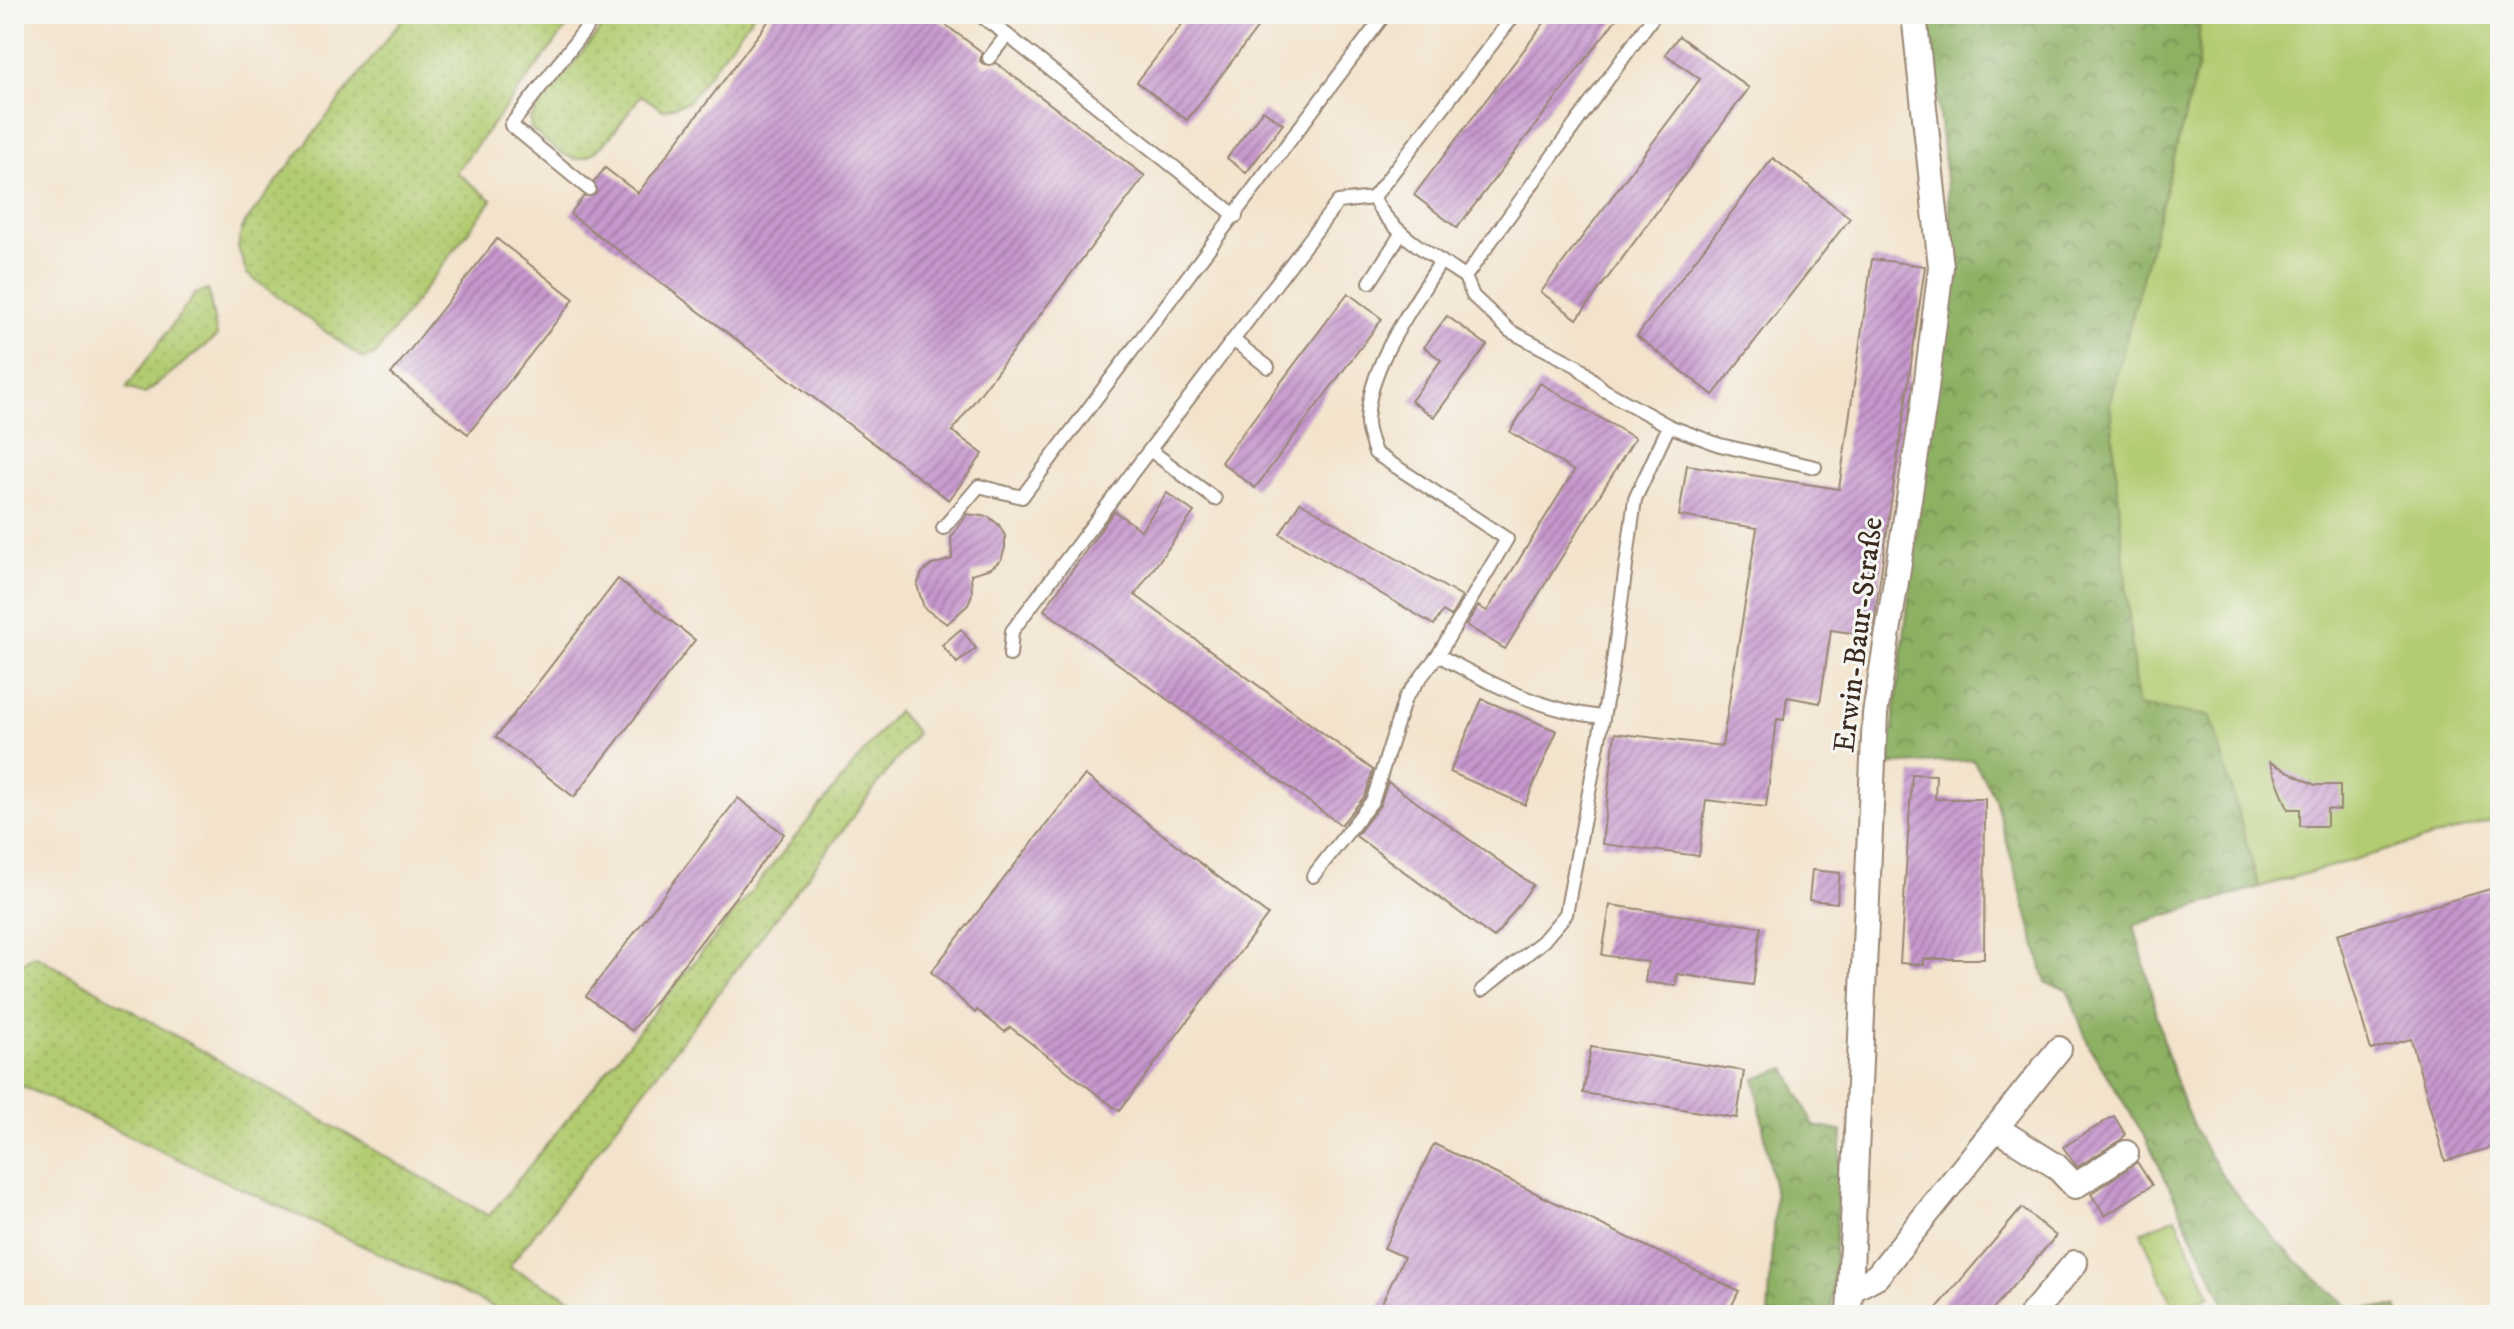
<svg xmlns="http://www.w3.org/2000/svg" width="2514" height="1329" viewBox="0 0 2514 1329" font-family="'IM FELL DW Pica',serif">
<defs>
<pattern id="grass-dots" width="8" height="8" patternUnits="userSpaceOnUse" patternTransform="scale(2)"><rect width="8" height="8" fill="#b2cc71"/><path d="M2 2h.1M6 6h.1" fill="none" stroke="#9aaf61" stroke-width="1.8" stroke-linecap="round"/></pattern>
<pattern id="forest-crowns" width="20" height="18" patternUnits="userSpaceOnUse" patternTransform="scale(2)"><rect width="20" height="18" fill="#8db063"/><path d="M2 6a3 3 0 1 1 6 0M12 15a3 3 0 1 1 6 0" fill="none" stroke="#748f51"/></pattern>
<pattern id="park-tufts" width="24" height="20" patternUnits="userSpaceOnUse" patternTransform="scale(2)"><rect width="24" height="20" fill="#b2cc71"/><path d="M3 7l-1-3M5 7V3M7 7l1-3M15 17l-1-3M17 17v-4M19 17l1-3" fill="none" stroke="#9aaf61"/></pattern>
<pattern id="building-hatch" width="6" height="6" patternUnits="userSpaceOnUse" patternTransform="scale(2)"><rect width="6" height="6" fill="#c697cd"/><path d="M-1 1l2-2M0 6l6-6M5 7l2-2" fill="none" stroke="#a27ba6"/></pattern>
</defs>
<rect width="100%" height="100%" fill="#f6f6f2"/>
<filter id="ink" filterUnits="userSpaceOnUse"><feTurbulence type="fractalNoise" baseFrequency=".0125" numOctaves="2"/><feDisplacementMap in="SourceGraphic" scale="16" xChannelSelector="R" yChannelSelector="G"/><feConvolveMatrix kernelMatrix="1 2 1 2 8 2 1 2 1" color-interpolation-filters="sRGB"/></filter>
<filter id="wash" filterUnits="userSpaceOnUse"><feTurbulence type="fractalNoise" baseFrequency=".006" numOctaves="4" result="noise"/><feDisplacementMap in="SourceGraphic" scale="32" xChannelSelector="R" yChannelSelector="G"/><feGaussianBlur stdDeviation="1.8" result="paint"/><feColorMatrix in="noise" values="0 0 0 0 0 0 0 0 0 0 0 0 0 0 0 0 0 1.4 0 .05"/><feComposite in="paint" operator="in"/></filter>
<g filter="url(#wash)">
<rect width="100%" height="100%" fill="#f3e3cc"/>
<g fill="url(#grass-dots)" stroke="#767b48" stroke-width="2">
<path d="M406 14H577L456 172 492 200 375 355 363 359 247 274 238 247 242 227Z"/>
<path d="M612 14H754L688 102 663 110 641 95C626 113 598 166 572 158 557 153 543 138 531 129L530 119Z"/>
<path d="M208 290 217 336 145 394 126 388 195 294Z"/>
<path d="M897 711 917 733 509 1267 603 1315H510L14 1082V968L35 955 489 1216Z"/>
</g>
<g fill="url(#forest-crowns)" stroke="#646d40" stroke-width="2">
<path d="M1928 14H2200L2198 66 2110 401 2137 706 2211 716 2259 887 2134 925C2150 983 2162 1045 2183 1102 2216 1186 2283 1252 2351 1309L2397 1307 2400 1315H2230L2147 1140 2090 1048 2067 989 2046 983 1994 796 1973 760 1888 765 1953 242Z"/>
<path d="M1786 1068 1814 1126 1842 1131 1831 1315H1768L1775 1195 1755 1079Z"/>
</g>
<path fill="url(#park-tufts)" stroke="#767b48" stroke-width="2" d="M2176 1217 2210 1296 2175 1311 2141 1232Z"/>
<path fill="#b2cc71" stroke="#767b48" stroke-width="2" d="M2200 14H2500V818L2259 887 2211 716 2137 706 2110 401 2198 66Z"/>
<g id="blocks">
<g fill="url(#building-hatch)">
<path d="M774 14H931L982 52 980 61 984 65 996 63 1145 176 952 431 983 454 949 500 570 214 584 196 596 194 594 182 605 168 638 193Z"/>
<path d="M1190 14H1268L1187 120 1137 82Z"/>
<path d="M1551 14H1620L1457 228 1414 195Z"/>
<path d="M1679 36 1749 88 1577 319 1541 292 1700 79 1665 54Z"/>
<path d="M1263 110 1283 124 1246 173 1227 158Z"/>
<path d="M1773 158 1850 218 1713 395 1637 336Z"/>
<path d="M497 239 574 299 468 434 391 374Z"/>
<path d="M1872 259 1925 266 1872 636 1831 630 1820 703 1787 697 1784 720 1777 719 1766 807 1706 800 1699 856 1602 844 1615 733 1722 746 1757 528 1679 516 1687 465 1839 489Z"/>
<path d="M1348 293 1382 319 1255 488 1221 462Z"/>
<path d="M1447 316 1487 345 1434 417 1411 401 1441 360 1424 347Z"/>
<path d="M1540 383 1635 438 1505 649 1466 625 1478 606 1487 611 1574 471 1510 432Z"/>
<path d="M1167 493 1194 512 1135 595 1373 770 1365 796 1341 825 1044 610 1114 511 1141 530Z"/>
<path d="M1300 502 1462 597 1451 616 1443 611 1434 625 1280 534Z"/>
<path d="M967 514 989 517 999 525 1005 536V548L1001 560 991 568 971 574 972 594 968 605 947 624 924 608 917 585 922 573 932 565 952 559 951 538Z"/>
<path d="M618 579 695 640 574 797 496 737Z"/>
<path d="M961 629 976 648 957 663 942 645Z"/>
<path d="M1482 699 1557 731 1525 805 1450 772Z"/>
<path d="M2270 762 2315 785H2340V810L2327 809V826H2300V809H2288Z"/>
<path d="M1912 774 1936 775 1935 799H1985L1984 959H1924V965L1900 963Z"/>
<path d="M1085 775 1268 915 1119 1111 1010 1027 1005 1032 977 1010 975 1013 931 972Z"/>
<path d="M1388 782 1533 885 1494 938 1356 836 1380 805Z"/>
<path d="M738 798 784 834 632 1031 586 996Z"/>
<path d="M1812 870 1840 873 1837 903 1809 900Z"/>
<path d="M2500 886V1145L2445 1161 2411 1039 2371 1050 2337 934Z"/>
<path d="M1610 905 1761 927 1753 985 1677 974 1676 986 1645 982 1648 962 1602 955Z"/>
<path d="M1591 1047 1744 1071 1737 1118 1583 1093Z"/>
<path d="M2114 1116 2125 1134 2122 1139 2077 1167 2063 1147Z"/>
<path d="M1434 1144 1739 1291 1727 1315H1376L1404 1257 1384 1248Z"/>
<path d="M2137 1162 2152 1185 2105 1216 2091 1194Z"/>
<path d="M2022 1208 2056 1236 1988 1315H1931Z"/>
</g>
</g>
</g>
<g filter="url(#ink)">
<use href="#blocks" fill-opacity="0" stroke="#978675" stroke-width="2"/>
<g fill="none" stroke-linecap="round" stroke-linejoin="round">
<g stroke="#978675" stroke-width="16">
<g id="lane">
<path d="M978 14 1007 35"/>
<path d="M1655 14 1465 277 1473 296 1510 331 1577 366 1604 390 1669 426"/>
<path d="M989 58 1007 35 1236 216"/>
<path d="M589 189 511 125 597 14"/>
<path d="M1441 261C1412 309 1368 364 1367 423 1367 432 1372 443 1375 453L1507 539 1438 655C1491 684 1542 711 1603 717"/>
<path d="M1465 277C1431 254 1393 235 1373 198L1515 14"/>
<path d="M1370 282 1401 234"/>
<path d="M1233 340 1268 367"/>
<path d="M1150 450 1215 499"/>
<path d="M943 528 979 486 1022 497 1385 14"/>
<path d="M1010 655 1012 631 1338 202 1373 198"/>
<path d="M1313 876 1373 800 1405 698 1438 655"/>
<path d="M1482 990 1543 941 1566 914 1612 670 1635 499 1669 426 1720 445 1815 467"/>
</g>
</g>
<g stroke="#978675" stroke-width="28">
<g id="street">
<path d="M1996 1128 2056 1166 2075 1186 2126 1153"/>
<path d="M1851 1290 1877 1276 2059 1049"/>
<path d="M1849 1315 1875 714 1924 404 1941 267 1914 14"/>
<path d="M2031 1315 2075 1263"/>
</g>
</g>
<use href="#lane" stroke="#fff" stroke-width="12"/>
<use href="#street" stroke="#fff" stroke-width="24"/>
</g>
</g>
<g text-anchor="middle" dominant-baseline="central" stroke-width="6" stroke-linejoin="round" paint-order="stroke">
<g font-size="30" fill="#3b2a1e" stroke="#f6f6f2">
<text transform="translate(1859 635) rotate(-83)">Erwin-Baur-Straße</text>
</g>
</g>
<rect width="2514" height="1329" fill="none" stroke="#f6f6f2" stroke-width="48"/>
</svg>
